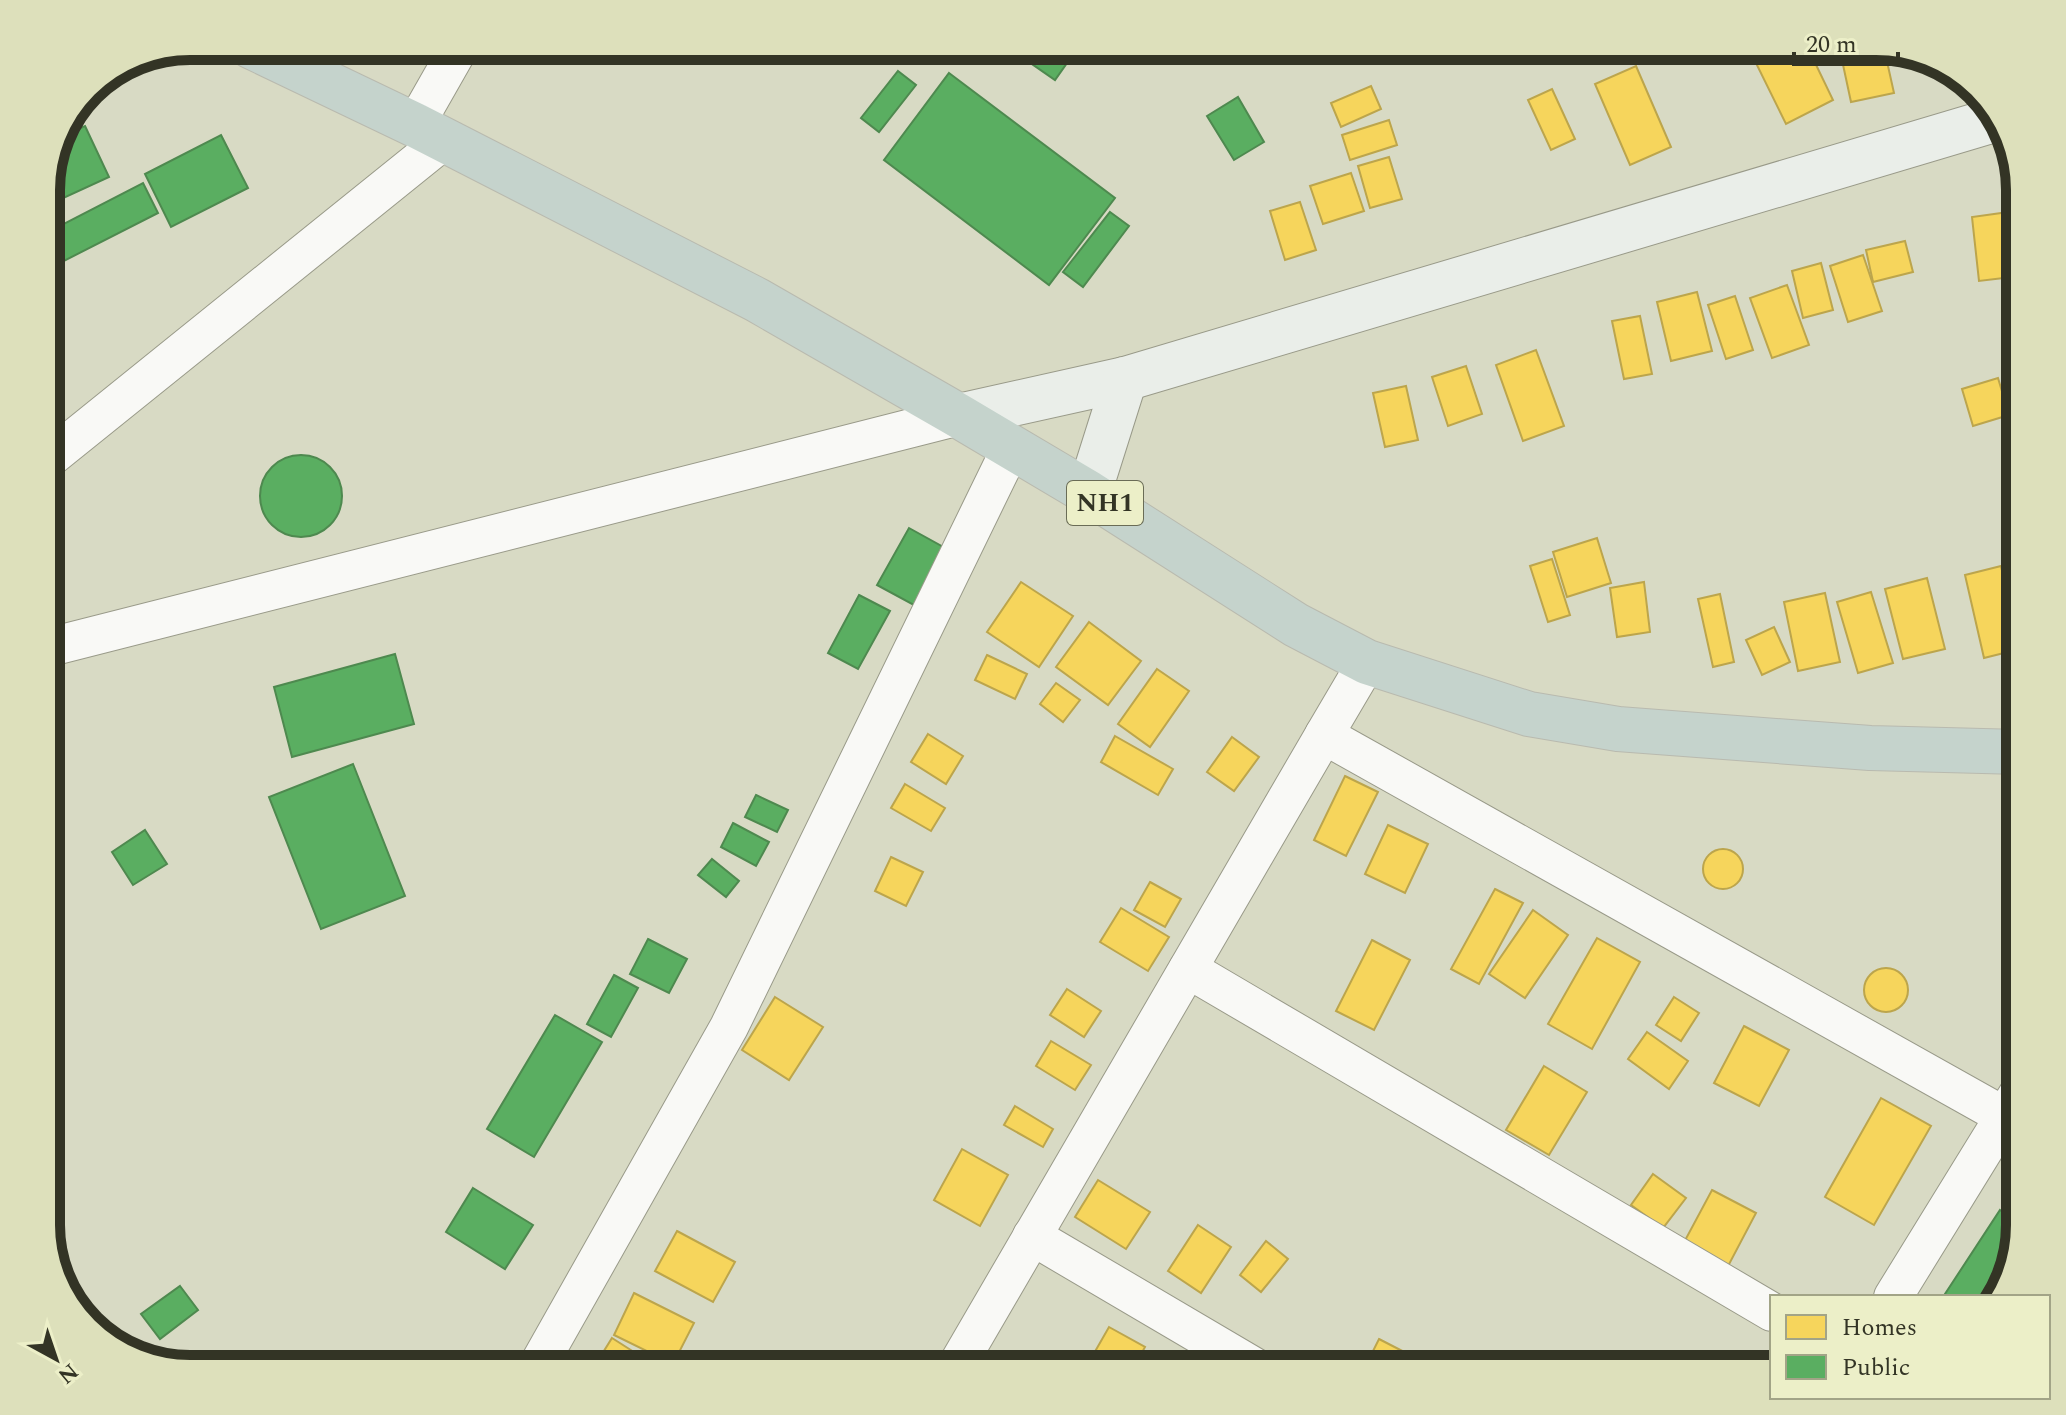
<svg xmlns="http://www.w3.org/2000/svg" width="2066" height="1415" viewBox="0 0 2066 1415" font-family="Spectral,serif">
<rect width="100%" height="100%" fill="#d8dac4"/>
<g fill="#f6d55c" stroke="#bca54c" stroke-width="2">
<path d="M805 46H832L820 60Z"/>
<path d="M1769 46H1807L1833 100 1786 124 1752 55Z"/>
<path d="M1839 46H1876L1884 48 1894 93 1851 102Z"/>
<path d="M1636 66 1671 147 1630 165 1595 84Z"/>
<path d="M1371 86 1381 109 1341 127 1331 103Z"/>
<path d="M1552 89 1575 139 1551 150 1528 100Z"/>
<path d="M1389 120 1397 145 1350 160 1342 135Z"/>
<path d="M1389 157 1402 199 1370 208 1358 166Z"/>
<path d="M1351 173 1364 211 1323 224 1310 186Z"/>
<path d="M1300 202 1316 250 1285 260 1270 211Z"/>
<path d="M2016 211 2020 249V276L1979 281 1972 217Z"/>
<path d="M1905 241 1913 272 1873 282 1866 250Z"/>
<path d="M1863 255 1882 311 1848 322 1830 266Z"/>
<path d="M1821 263 1833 310 1803 318 1792 271Z"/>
<path d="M1787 285 1809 345 1772 358 1750 298Z"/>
<path d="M1697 292 1712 351 1671 361 1657 302Z"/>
<path d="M1735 296 1753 350 1726 359 1708 305Z"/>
<path d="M1640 316 1652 374 1624 379 1612 321Z"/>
<path d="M1536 350 1564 426 1523 441 1496 365Z"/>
<path d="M1466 366 1482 414 1448 426 1432 377Z"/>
<path d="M1998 378 2009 415 1973 426 1962 389Z"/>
<path d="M1406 386 1418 440 1385 447 1373 393Z"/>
<path d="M1597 538 1611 583 1567 597 1553 552Z"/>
<path d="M1552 559 1570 615 1548 622 1530 566Z"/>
<path d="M2001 566 2020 649 1984 658 1965 575Z"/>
<path d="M1927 578 1945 649 1903 659 1885 589Z"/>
<path d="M1021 582 1073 616 1039 667 987 632Z"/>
<path d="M1644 582 1650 632 1617 637 1610 588Z"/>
<path d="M1871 592 1893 663 1858 673 1837 602Z"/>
<path d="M1825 593 1840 662 1798 671 1784 602Z"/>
<path d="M1720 594 1734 662 1713 667 1698 599Z"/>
<path d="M1089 622 1141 661 1108 705 1056 667Z"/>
<path d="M1774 627 1790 662 1762 675 1746 640Z"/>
<path d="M987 655 1027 674 1015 699 975 680Z"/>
<path d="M1157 669 1189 691 1150 747 1118 724Z"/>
<path d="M1056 683 1080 700 1063 722 1040 704Z"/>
<path d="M928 734 963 756 946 784 911 762Z"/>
<path d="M1115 736 1173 769 1158 795 1101 762Z"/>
<path d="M1232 737 1259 757 1234 791 1207 772Z"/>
<path d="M1345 776 1378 792 1346 856 1314 840Z"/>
<path d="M905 784 945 808 931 831 891 808Z"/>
<path d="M1388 825 1428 844 1405 893 1365 874Z"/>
<circle cx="1723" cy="869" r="20"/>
<path d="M891 857 923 872 906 906 875 891Z"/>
<path d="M1150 882 1181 899 1165 927 1134 910Z"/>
<path d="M1495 889 1523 903 1479 984 1451 969Z"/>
<path d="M1121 908 1169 937 1148 971 1100 942Z"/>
<path d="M1533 910 1568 935 1525 998 1489 974Z"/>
<path d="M1597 938 1640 962 1592 1049 1548 1024Z"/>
<path d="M1372 940 1410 960 1374 1030 1336 1011Z"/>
<circle cx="1886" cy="990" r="22"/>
<path d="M1067 989 1101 1011 1084 1037 1050 1015Z"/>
<path d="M775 997 823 1027 789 1080 742 1050Z"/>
<path d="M1674 997 1699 1013 1681 1041 1656 1025Z"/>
<path d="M1744 1026 1789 1050 1759 1106 1714 1083Z"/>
<path d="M1647 1032 1688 1061 1669 1089 1628 1059Z"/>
<path d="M1051 1041 1091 1065 1075 1090 1036 1066Z"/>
<path d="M1544 1066 1587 1092 1549 1155 1506 1130Z"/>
<path d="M1881 1098 1931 1126 1874 1225 1825 1197Z"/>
<path d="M1015 1106 1053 1129 1043 1147 1004 1125Z"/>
<path d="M962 1149 1008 1175 980 1226 934 1200Z"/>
<path d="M1653 1174 1686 1198 1663 1228 1631 1205Z"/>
<path d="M1098 1180 1150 1212 1126 1249 1075 1217Z"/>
<path d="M1712 1190 1756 1213 1726 1270 1682 1246Z"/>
<path d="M1198 1225 1231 1247 1201 1293 1168 1271Z"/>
<path d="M677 1231 735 1262 713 1302 655 1271Z"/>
<path d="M1266 1241 1288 1259 1261 1292 1240 1275Z"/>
<path d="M634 1293 694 1323 673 1364 614 1335Z"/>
<path d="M1109 1327 1145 1347 1133 1369H1085Z"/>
<path d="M612 1338 648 1361 643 1369H597L594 1367Z"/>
<path d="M1379 1339 1414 1357 1407 1369H1364Z"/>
</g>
<g fill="#5aae61" stroke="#4e894f" stroke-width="2">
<path d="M1006 46H1079L1055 80Z"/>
<path d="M898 71 916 85 879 132 861 118Z"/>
<path d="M949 73 1115 198 1049 285 884 160Z"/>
<path d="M1238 97 1264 142 1234 160 1207 116Z"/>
<path d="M85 126 109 177 46 206V181L67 134Z"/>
<path d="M221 135 248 188 171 227 145 174Z"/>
<path d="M143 183 158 213 46 270V233Z"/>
<path d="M1110 212 1129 226 1083 287 1063 272Z"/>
<circle cx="301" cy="496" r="41"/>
<path d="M909 528 954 553 923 610 877 585Z"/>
<path d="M859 595 890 611 858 669 828 653Z"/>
<path d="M395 654 414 724 292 757 274 687Z"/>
<path d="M353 764 405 896 321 929 269 797Z"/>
<path d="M756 795 788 810 777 832 745 817Z"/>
<path d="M733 823 769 842 756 866 721 847Z"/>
<path d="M145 830 167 864 133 885 112 852Z"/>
<path d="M712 859 739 881 726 897 698 875Z"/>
<path d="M648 939 687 959 669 993 630 974Z"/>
<path d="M614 975 638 988 611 1037 587 1024Z"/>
<path d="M555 1015 602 1042 534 1157 487 1129Z"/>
<path d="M473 1188 533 1225 505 1269 446 1232Z"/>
<path d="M2000 1210 2016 1221 2020 1214V1226L1998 1297H1943Z"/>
<path d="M180 1286 198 1310 160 1339 141 1314Z"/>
</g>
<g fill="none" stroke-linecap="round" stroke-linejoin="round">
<g stroke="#999a89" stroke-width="40">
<g id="street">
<path d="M415 125 460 46"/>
<path d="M46 461 443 141"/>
<path d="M46 648 959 416"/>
<path d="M1367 662 1324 735 2020 1125"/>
<path d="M1188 969 1772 1312"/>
<path d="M1032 1236 1258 1369"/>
<path d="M1893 1297 2020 1091"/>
<path d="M536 1369 729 1027 1011 448"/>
<path d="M955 1369 1324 735"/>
</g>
</g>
<g stroke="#999a89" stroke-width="46">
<g id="secondary">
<path d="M959 416 1125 379 2001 118"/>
<path d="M1089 493 1125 379"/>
</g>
</g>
<g stroke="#b9baaf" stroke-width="46">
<path id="highway" d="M250 46 415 125 757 300 959 416 1089 493 1296 625 1367 662 1529 714 1618 729 1870 748 2020 752"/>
</g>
<use href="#street" stroke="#f9f9f6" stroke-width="38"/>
<use href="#secondary" stroke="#eaeee9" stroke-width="44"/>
<use href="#highway" stroke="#c5d3cc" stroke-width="44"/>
</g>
<g text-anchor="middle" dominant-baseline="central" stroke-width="8" stroke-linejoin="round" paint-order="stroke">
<rect fill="#ecefc8" stroke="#6a6c56" stroke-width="2" x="1067" y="481" width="76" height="44" rx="6"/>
<g font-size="26" font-weight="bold" fill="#333425">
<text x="1105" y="503">NH1</text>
</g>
</g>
<path d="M0 0H2066V1415H0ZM190 60H1876A130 130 0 0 1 2006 190V1225A130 130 0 0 1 1876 1355H190A130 130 0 0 1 60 1225V190A130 130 0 0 1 190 60Z" fill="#dde0bb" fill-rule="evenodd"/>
<path fill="none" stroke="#333425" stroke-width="10" d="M190 60H1876A130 130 0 0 1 2006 190V1225A130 130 0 0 1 1876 1355H190A130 130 0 0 1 60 1225V190A130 130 0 0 1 190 60Z"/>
<rect x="1770" y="1295" width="280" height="104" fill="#ecefc8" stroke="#a2a487" stroke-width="2"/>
<rect x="1786" y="1315" width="40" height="24" fill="#f6d55c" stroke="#a2a487" stroke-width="2"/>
<text x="1842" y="1335" font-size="24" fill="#333425">Homes</text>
<rect x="1786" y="1355" width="40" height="24" fill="#5aae61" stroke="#a2a487" stroke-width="2"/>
<text x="1842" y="1375" font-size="24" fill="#333425">Public</text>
<g transform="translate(56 1359) rotate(140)" stroke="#ecefc8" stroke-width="6" paint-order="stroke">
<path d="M0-6L14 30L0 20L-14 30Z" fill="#333425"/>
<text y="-12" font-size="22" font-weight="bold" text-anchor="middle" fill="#333425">N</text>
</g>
<path d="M1794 52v12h104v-12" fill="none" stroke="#333425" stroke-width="4"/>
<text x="1806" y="52" font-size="24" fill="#333425" stroke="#ecefc8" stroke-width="6" paint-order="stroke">20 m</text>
</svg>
